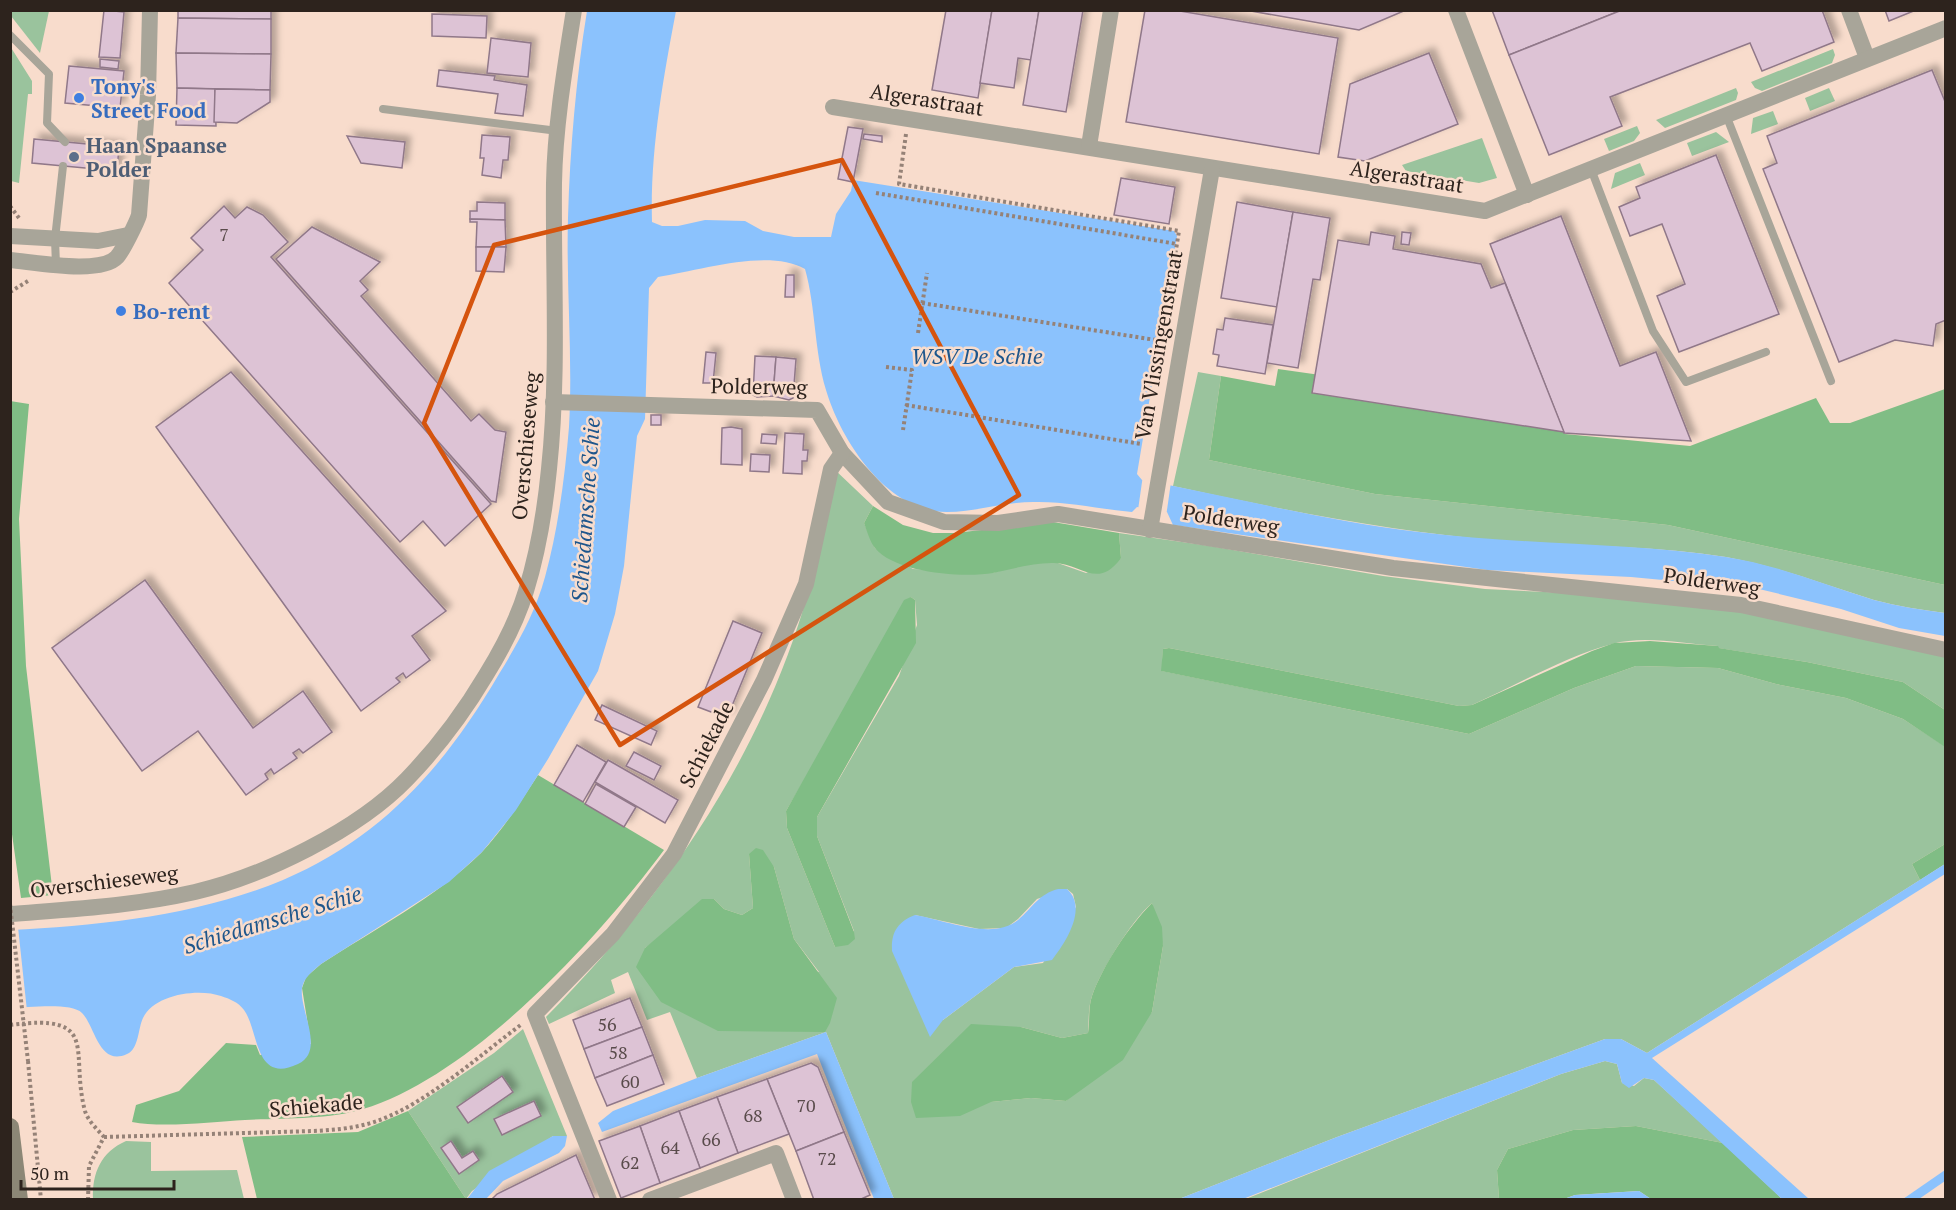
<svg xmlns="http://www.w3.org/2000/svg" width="1956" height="1210" viewBox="0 0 1956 1210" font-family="'PT Serif',serif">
<defs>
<filter id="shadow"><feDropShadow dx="5.5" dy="-5.5" stdDeviation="3" flood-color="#0004"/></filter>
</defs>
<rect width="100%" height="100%" fill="#f8dccc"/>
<g fill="#9ac39d" fill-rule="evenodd">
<path d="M10 11H49L40 53 11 16Z"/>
<path d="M10 46 32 81V94H28L19 183 11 181Z"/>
<path d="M1833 49 1835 55 1832 63 1762 91 1755 88 1751 82Z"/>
<path d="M1736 88 1738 93 1736 100 1665 128 1656 120Z"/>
<path d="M1829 88 1835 101 1810 111 1805 98Z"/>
<path d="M1773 111 1778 124 1751 134 1753 118Z"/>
<path d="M1637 126 1640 133 1634 141 1609 151 1604 139Z"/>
<path d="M1716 132 1729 142 1692 156 1687 143Z"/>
<path d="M1482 138 1497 178 1479 183 1406 171 1402 165Z"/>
<path d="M1640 163 1645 175 1611 189 1615 173Z"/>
<path d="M1198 372 1221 376 1209 460 1375 494 1668 525 1945 585V613C1922 610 1897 606 1874 600 1825 585 1777 566 1726 557 1653 545 1578 547 1504 541 1392 532 1283 510 1173 486Z"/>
<path d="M834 469 873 506 864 523 875 548 913 569 992 573 1026 564 1055 562 1086 573 1121 558 1119 533 1210 546 1383 576 1485 589 1629 596 1756 607 1945 654V710L1903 682 1807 662 1718 648V646C1684 644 1645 635 1612 644 1569 655 1514 686 1472 705L1459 706 1169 648 1163 649 1162 671 1469 734 1574 688 1636 666 1718 668 1776 684 1846 698 1903 719 1946 747 1945 844 1912 864 1920 880 1647 1053 1621 1039H1605L1337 1137 1179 1199H894L826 1032 697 1078 670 1012 647 1020 628 972 611 980 615 993 549 1024 546 1017C664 898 762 756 808 593 819 553 825 510 834 469ZM911 597 915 600 917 625 899 676 817 817V836L854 931 835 947 787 828 786 811ZM749 854 774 867 794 939 819 972 645 948 714 899 724 909 742 915 753 908ZM1067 889 1073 894 1076 907 1043 963 1014 967 943 1020 915 915 979 929 1006 928 1018 919 1037 899ZM1152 903 1163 946 1152 1012 1066 1101 1031 1098 991 1102 1021 1027 1062 1038 1088 1033C1089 1022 1088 1007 1092 996 1101 970 1131 921 1152 903Z"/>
<path d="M523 1029 567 1136H553L472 1191 466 1199 408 1111 494 1053Z"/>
<path d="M1605 1061 1617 1064 1622 1083 1634 1086 1644 1078 1654 1080 1723 1143 1636 1126 1573 1130 1508 1149 1497 1170 1499 1199 1243 1200 1561 1074Z"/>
<path d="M126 1141 151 1142V1171L237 1170 244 1199H93C92 1173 101 1152 126 1141Z"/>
</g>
<g fill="#80bd85">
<path d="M1278 369 1531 405 1555 420 1565 434 1690 446 1816 398 1830 423H1850L1945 389V585L1668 525 1375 494 1209 460 1221 376 1275 386Z"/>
<path d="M10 401 29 404 19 519 26 666 53 895 21 898 10 820Z"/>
<path d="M873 506 903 525 933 533H954L1053 522 1119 533 1121 558C1097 591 1081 562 1052 563 1031 563 1013 569 993 573 963 578 895 573 875 548 870 542 867 531 864 523Z"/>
<path d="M911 597 915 600 916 643 817 817V836L854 932 855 939 848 945 835 947 787 828 786 811 904 600Z"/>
<path d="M1650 641 1718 646 1719 648 1807 662 1903 682 1945 710V747L1903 719 1846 698 1776 684 1718 668 1636 666 1574 688 1469 734 1161 671 1163 649 1169 648 1459 706 1472 705 1592 651 1614 643Z"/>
<path d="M538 775 664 850C598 939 472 1076 363 1109 327 1120 283 1118 245 1120 213 1122 162 1128 132 1122L136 1105 179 1091 226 1043 256 1045 260 1055 311 1044 302 988 306 977 321 964C375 929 435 898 481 853 503 830 521 801 538 775Z"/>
<path d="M1945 844V864L1920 880 1912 864Z"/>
<path d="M756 848 763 850 774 867 794 939 837 998 830 1023 825 1032 718 1031 661 1002 636 967 645 948 702 899H714L724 909 742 915 753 908 749 854Z"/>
<path d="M1152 903 1162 927 1163 946 1152 1012 1123 1060 1066 1101 1031 1098 991 1102 960 1116 916 1118 911 1102 912 1082 971 1024 1021 1027 1062 1038 1088 1033C1090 1022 1088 1007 1092 996 1103 965 1129 926 1152 903Z"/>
<path d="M408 1111 466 1199H257L242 1137 358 1132Z"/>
<path d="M1636 1126 1723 1143 1782 1199H1651L1639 1191 1575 1195 1564 1199H1499L1497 1170 1508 1149 1573 1130Z"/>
</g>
<g fill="#8bc2fd">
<path d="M587 11H676C663 79 650 152 652 222L662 226H678L705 220 745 221 763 231 794 237H831L836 214 851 191 853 180 1174 231 1177 236 1137 474 1142 480C1235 497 1325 521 1419 532 1521 545 1624 542 1726 557 1778 565 1825 585 1874 600 1897 606 1922 610 1945 613V636L1899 628 1841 609 1759 589 1631 577 1487 570 1173 525 1167 512 1137 507 1132 512C1099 509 1066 501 1033 502 1004 502 976 512 947 512 887 512 841 441 826 390 814 350 816 308 805 269 768 248 699 271 658 277L649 288 645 419 637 436 624 566 615 614 598 671 548 759 516 810 482 852 449 882 321 964C313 971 304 977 302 988 299 1010 326 1051 298 1064 254 1085 259 1030 244 1010 238 1002 230 999 221 996 199 988 154 994 143 1018 138 1028 139 1049 127 1054 99 1067 95 1026 82 1013 71 1002 27 1008 11 1008V930C100 926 200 915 283 880 383 837 445 766 499 674 518 643 535 613 545 577 558 530 565 476 569 427 573 358 566 288 568 218 570 149 576 79 587 11Z"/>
<path d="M1945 864V874L1652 1058 1809 1199H1782L1654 1080 1644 1078 1629 1088 1622 1083 1617 1064 1605 1061 1561 1074 1243 1199H1179L1337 1137 1605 1039H1621L1647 1053Z"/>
<path d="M1058 889H1067C1088 908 1066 942 1052 960L1014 967 943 1020 930 1037 892 951C891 933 897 922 915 915 945 920 993 941 1018 920 1033 907 1039 894 1058 889Z"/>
<path d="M826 1032 894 1199H874L817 1054 602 1132 598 1123 613 1111 697 1078Z"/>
<path d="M553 1136H567L565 1146 559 1153 503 1181 486 1199H467L489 1171Z"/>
<path d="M1945 1170V1181L1919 1199H1903Z"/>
<path d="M1639 1191 1651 1199H1564L1575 1195Z"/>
</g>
<g fill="#f8dccc">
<path d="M1143 475 1145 478 1171 482 1166 517 1138 510Z"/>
<path d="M10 927H18L27 1011H10Z"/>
</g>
<g fill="#ddc3d5" stroke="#907889" stroke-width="1.5" filter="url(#shadow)">
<path d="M104 10 124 12 120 58 99 57Z"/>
<path d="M178 10H271V19L178 18Z"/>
<path d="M946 10H992L978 98 932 90Z"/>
<path d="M992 10H1039L1031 60 1018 58 1014 88 980 83Z"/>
<path d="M1039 10H1083L1066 112 1023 105Z"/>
<path d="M1145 10H1174L1338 38 1319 154 1126 122Z"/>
<path d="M1245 10H1406L1359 30Z"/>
<path d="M1492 10H1622L1509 55Z"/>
<path d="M1622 10H1822L1834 42 1762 71 1750 43 1610 97 1622 126 1549 155 1509 55Z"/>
<path d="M1885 10H1916L1889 21Z"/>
<path d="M432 14 487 16 486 38 432 36Z"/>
<path d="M178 18 271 19V54L176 53Z"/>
<path d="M491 38 531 43 528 77 487 73Z"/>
<path d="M176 53 271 54 270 90 177 88Z"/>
<path d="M1429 53 1458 124 1365 161 1338 157 1350 84Z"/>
<path d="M100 59 119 61 118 69 100 67Z"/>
<path d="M69 66 124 71 120 108 65 103Z"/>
<path d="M439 70 495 76 494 80 527 85 523 116 495 113 498 94 437 86Z"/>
<path d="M1932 70 1946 104V320L1936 324 1933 346 1895 340 1839 362 1763 169 1777 163 1767 136Z"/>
<path d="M177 88 215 89 216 126 176 125Z"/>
<path d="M215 89 270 90V102L237 123 214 122Z"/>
<path d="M848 127 863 129 853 182 838 179Z"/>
<path d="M864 134 882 136V142L863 139Z"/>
<path d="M482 135 510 137 508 160H503L501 178 482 175 484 158H480Z"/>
<path d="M347 136 405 142 402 168 361 163Z"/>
<path d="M34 139 119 147 117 171 32 163Z"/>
<path d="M1716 155 1779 314 1679 352 1657 296 1685 284 1662 224 1630 236 1619 207 1640 198 1636 187Z"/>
<path d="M1121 178 1175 187 1169 224 1114 215Z"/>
<path d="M477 202 505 203V220L470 219V211H477Z"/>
<path d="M1237 202 1293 212 1277 307 1221 298Z"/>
<path d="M224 206 235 218 247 207 263 215 288 242 271 257 491 504 445 546 423 521 400 542 169 283 203 250 191 238Z"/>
<path d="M1293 212 1330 218 1320 280 1313 279 1298 368 1267 363Z"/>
<path d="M1561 216 1620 366 1656 352 1691 441 1564 433 1490 244Z"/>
<path d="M470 219 505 220 506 247H476L477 222H470Z"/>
<path d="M312 227 380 262 360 281 368 290 361 296 471 421 479 414 495 430 506 432 496 502 491 501 276 259Z"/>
<path d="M1371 232 1395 236 1393 249 1481 264 1491 288 1505 283 1564 432 1312 393 1338 240 1369 245Z"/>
<path d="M1402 232 1411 233 1409 245 1401 244Z"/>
<path d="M476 247H506L504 272 476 271Z"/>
<path d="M786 275H794V297H785Z"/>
<path d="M1225 318 1273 325 1265 374 1217 366 1219 355 1213 354 1217 329 1223 330Z"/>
<path d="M706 352 716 353 713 383H703Z"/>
<path d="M755 356 776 357 773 396 757 397 753 395Z"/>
<path d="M776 357 796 359 793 398 789 400 773 396Z"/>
<path d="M231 372 446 611 412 636 430 660 406 678 403 673 396 678 400 682 361 711 156 427Z"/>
<rect x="651" y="415" width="10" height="10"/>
<path d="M731 427 742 429V465L721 464 722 428Z"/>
<path d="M785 433 804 434 803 450H808L807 461H802V474L783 473Z"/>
<path d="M762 434 777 435 776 444 761 443Z"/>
<path d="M751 454 770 455 769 472 750 471Z"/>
<path d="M145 580 253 728 303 691 332 732 303 753 299 749 293 753 297 758 274 774 271 769 265 774 268 779 246 795 198 731 142 771 52 648Z"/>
<path d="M733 621 762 633 727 718 698 707Z"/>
<path d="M602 705 657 731 651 745 595 720Z"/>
<path d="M577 745 606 762 583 802 554 785Z"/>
<path d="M634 752 661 766 654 780 626 766Z"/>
<path d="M608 760 678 800 665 823 595 782Z"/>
<path d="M596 784 636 807 624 827 585 804Z"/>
<path d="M630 998 642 1027 584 1049 573 1020Z"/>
<path d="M642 1027 653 1055 595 1078 584 1049Z"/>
<path d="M653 1055 664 1084 607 1106 595 1078Z"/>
<path d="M811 1063 818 1067 844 1132 796 1151 767 1079Z"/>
<path d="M502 1076 513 1092 468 1123 457 1107Z"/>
<path d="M767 1079 789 1134 738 1153 717 1097Z"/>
<path d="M717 1097 738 1153 700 1168 679 1111Z"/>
<path d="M534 1101 541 1116 502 1135 494 1119Z"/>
<path d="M679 1111 700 1168 660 1183 640 1126Z"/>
<path d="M640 1126 660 1183 621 1198 599 1141Z"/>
<path d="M844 1132 870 1195 859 1200H814L796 1151Z"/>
<path d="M451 1141 462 1158 473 1151 479 1160 459 1174 441 1148Z"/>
<path d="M576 1155 595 1200H491L497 1194Z"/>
</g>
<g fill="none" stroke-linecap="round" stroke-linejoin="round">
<g stroke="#958277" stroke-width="4" stroke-dasharray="3 3" stroke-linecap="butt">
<path d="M906 134 899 184 1179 231 1162 337"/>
<path d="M876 193 1177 244"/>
<path d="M10 206 19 218"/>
<path d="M10 292 28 281"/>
<path d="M922 303 1162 341"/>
<path d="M918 333 927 273"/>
<path d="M886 367 912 370 903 430"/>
<path d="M906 405 1141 444"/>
<path d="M10 1025C102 1013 69 1051 85 1111 88 1121 97 1129 104 1137"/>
<path d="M28 1061 41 1200"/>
<path d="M104 1137 314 1131C335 1130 357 1128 377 1121 426 1104 480 1055 522 1024"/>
<path d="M88 1200 89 1166 104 1137"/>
</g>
<g stroke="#a8a599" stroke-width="8">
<path d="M10 35 49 74 47 123 65 142"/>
<path d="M383 109 558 131"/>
<path d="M1726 115 1831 381"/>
<path d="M1591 169 1653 331 1686 382 1766 352"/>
<path d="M56 265 55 239 63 166"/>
</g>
<g stroke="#a8a599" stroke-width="16">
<path d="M1456 10 1527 195"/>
<path d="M1849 10 1867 58"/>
<path d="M833 107 1485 211 1946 28"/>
<path d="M1089 146 1111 10"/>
<path d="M10 236 98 241 128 235"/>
<path d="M10 260C34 262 101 275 117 257 122 252 137 222 139 215L148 95 150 10"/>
<path d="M553 402 817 410 842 453 888 502 944 522 998 523 1058 514 1393 568 1741 605 1946 650"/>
<path d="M1150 530 1212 169"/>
<path d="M10 914C73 909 134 906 195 892 264 876 358 830 407 779 437 748 464 712 486 675 502 649 517 621 526 591 538 552 545 510 549 469 559 374 553 278 554 183 555 126 565 67 574 10"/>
<path d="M609 1200 535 1014 613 934 674 854 764 680 806 584 831 469 842 453"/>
<path d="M650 1200 776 1153 794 1200"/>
</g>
<path stroke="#8c8776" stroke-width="18" d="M10 1127 19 1200"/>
<path stroke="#958277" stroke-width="4" stroke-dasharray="3 3" stroke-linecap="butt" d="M10 904 28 1061"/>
</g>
<path fill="none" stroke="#d5540e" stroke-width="4.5" stroke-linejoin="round" d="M842 160 1019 495 620 745 424 423 494 245Z"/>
<g fill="#3f7fe0" stroke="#f8dccc" stroke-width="2">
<circle cx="79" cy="98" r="6"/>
<circle cx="121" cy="311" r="6"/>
</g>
<circle fill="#5c6f8a" stroke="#f8dccc" stroke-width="2" cx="74" cy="157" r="6"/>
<g text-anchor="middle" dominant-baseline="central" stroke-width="5" stroke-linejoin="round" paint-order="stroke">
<g font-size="18" fill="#594b4b">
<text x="224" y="234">7</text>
<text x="607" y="1024">56</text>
<text x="618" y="1052">58</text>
<text x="630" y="1081">60</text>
<text x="806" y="1105">70</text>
<text x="753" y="1115">68</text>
<text x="711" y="1139">66</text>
<text x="670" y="1147">64</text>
<text x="827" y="1158">72</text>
<text x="630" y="1162">62</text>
</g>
<g font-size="21" font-weight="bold" fill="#366cbe" stroke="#f8dccc" text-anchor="start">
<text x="91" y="86">Tony's<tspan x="91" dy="24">Street Food</tspan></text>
<text x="133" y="311">Bo-rent</text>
</g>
<g font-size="21" fill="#2d231d" stroke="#f8dccc">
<text transform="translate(927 99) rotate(9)">Algerastraat</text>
<text transform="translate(1407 176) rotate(9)">Algerastraat</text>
<text transform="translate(1158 345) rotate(-80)">Van Vlissingenstraat</text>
<text transform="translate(759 386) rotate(1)">Polderweg</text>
<text transform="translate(525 446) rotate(-85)">Overschieseweg</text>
<text transform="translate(1231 519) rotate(9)">Polderweg</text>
<text transform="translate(1712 581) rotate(8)">Polderweg</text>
<text transform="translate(706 744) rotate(-63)">Schiekade</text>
<text transform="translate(104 881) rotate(-7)">Overschieseweg</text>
<text transform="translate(316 1105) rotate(-5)">Schiekade</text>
</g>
<g font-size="21" font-weight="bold" fill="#4e5e75" stroke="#f8dccc" text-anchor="start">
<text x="86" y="145">Haan Spaanse<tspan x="86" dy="24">Polder</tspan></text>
</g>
<g font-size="22" font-style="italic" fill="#1e568c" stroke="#f8dccc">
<text x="977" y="355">WSV De Schie</text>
<text transform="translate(585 510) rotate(-86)">Schiedamsche Schie</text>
<text transform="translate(272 919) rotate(-17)">Schiedamsche Schie</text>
</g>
</g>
<rect width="1956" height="1210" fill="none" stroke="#2d231d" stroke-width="24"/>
<path d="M21 1180v9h153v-9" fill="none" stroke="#2d231d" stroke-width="3"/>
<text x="30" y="1180" font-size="18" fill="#2d231d" stroke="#f8dccc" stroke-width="4.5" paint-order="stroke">50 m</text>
</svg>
